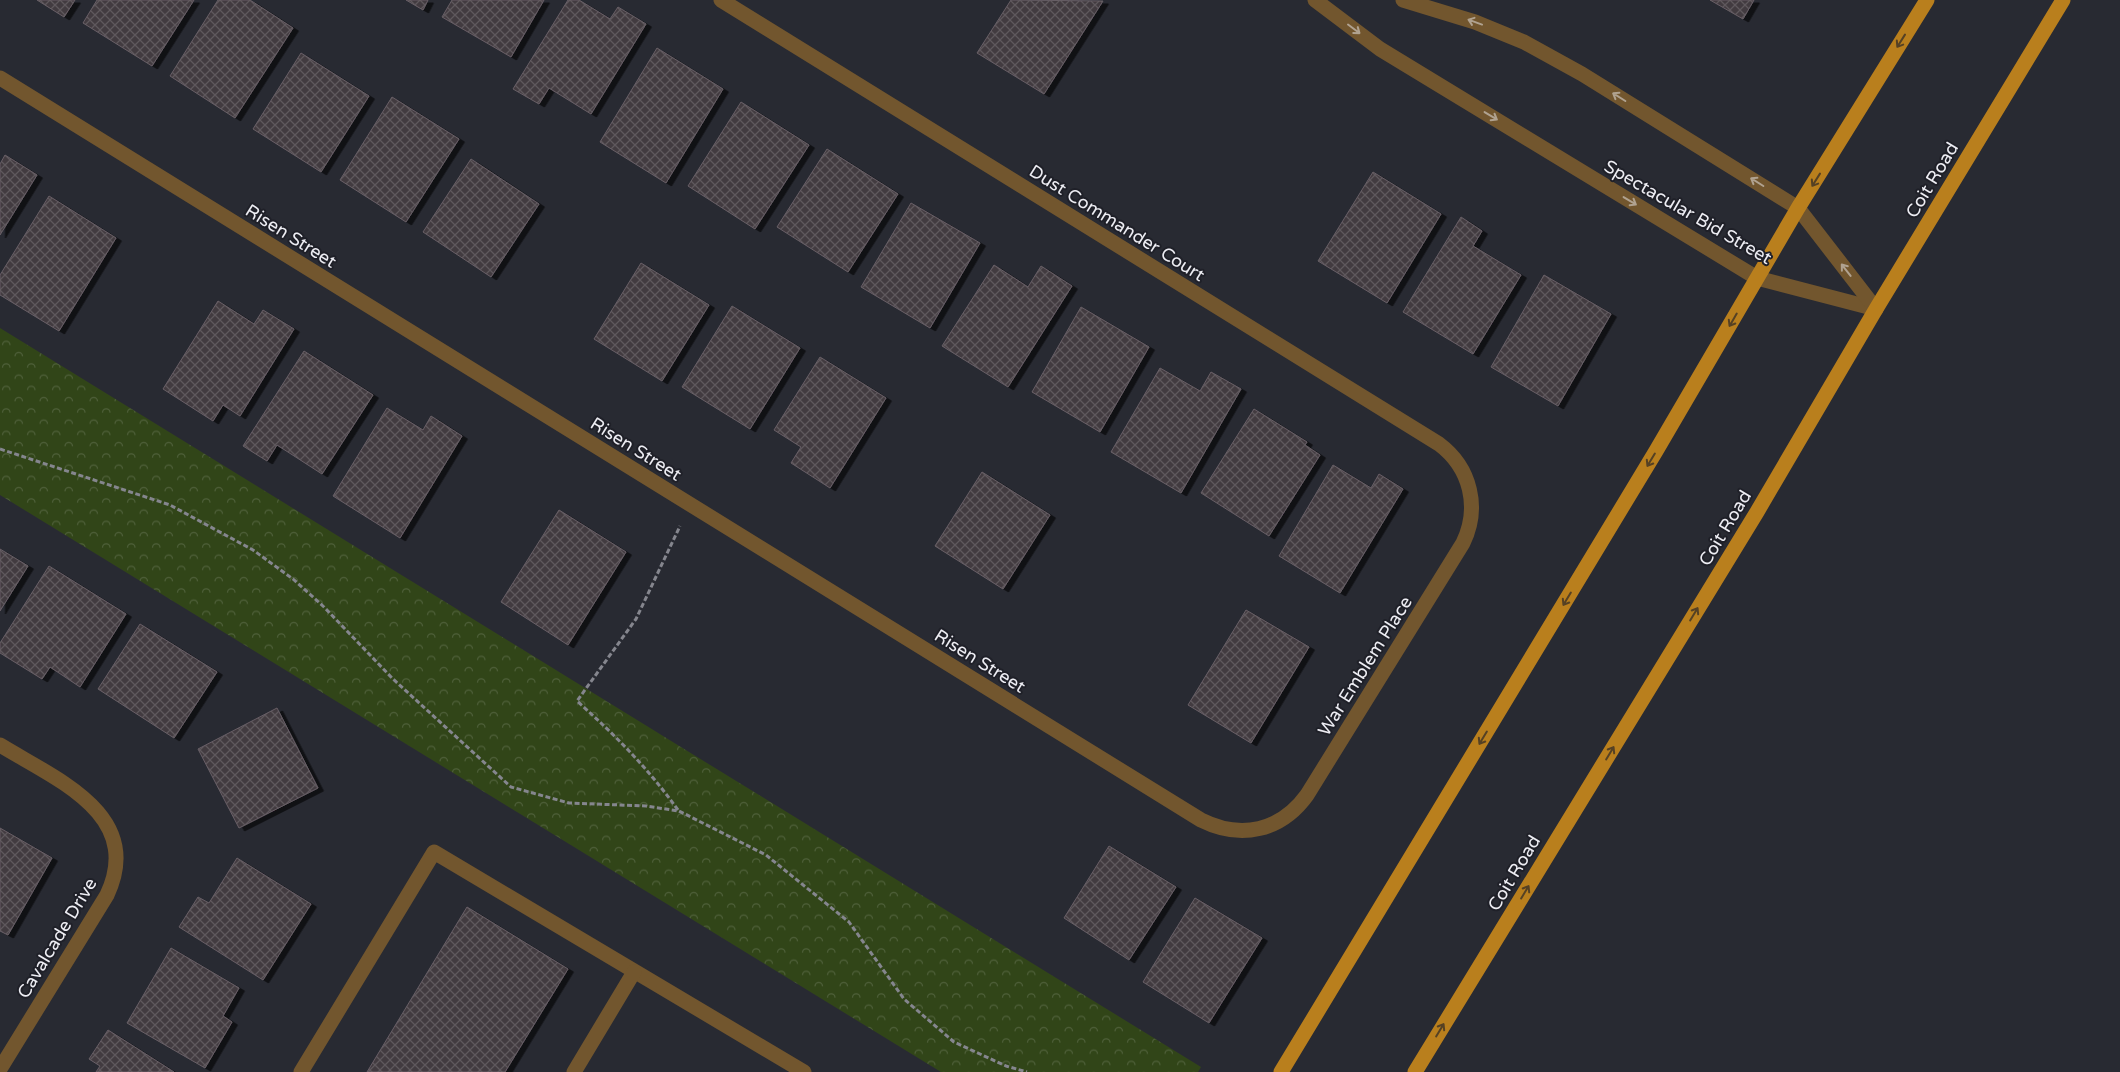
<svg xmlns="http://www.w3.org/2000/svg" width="2120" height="1072" viewBox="0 0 2120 1072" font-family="'Varela Round',sans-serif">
<defs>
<pattern id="park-crowns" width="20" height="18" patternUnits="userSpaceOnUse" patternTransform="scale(1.25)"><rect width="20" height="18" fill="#314518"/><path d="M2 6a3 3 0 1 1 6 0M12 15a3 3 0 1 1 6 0" fill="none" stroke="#4f603a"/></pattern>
<pattern id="building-cross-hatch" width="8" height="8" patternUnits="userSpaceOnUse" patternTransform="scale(1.25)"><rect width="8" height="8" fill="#433b41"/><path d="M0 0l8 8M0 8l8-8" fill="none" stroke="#5e585d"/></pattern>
<filter id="shadow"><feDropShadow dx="5.5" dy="3" stdDeviation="0" flood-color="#0009"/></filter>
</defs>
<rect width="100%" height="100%" fill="#282a32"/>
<path fill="url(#park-crowns)" d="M0 328 1201 1067 1198 1072H941L0 495Z"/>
<g fill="url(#building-cross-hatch)" stroke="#685f66" filter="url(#shadow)">
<path d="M37 0H75L64 17Z"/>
<path d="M97 0H194L152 66 83 23Z"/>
<path d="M218 0H250L293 28 235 118 170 76Z"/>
<path d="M406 0H428L423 10Z"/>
<path d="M452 0H544L511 57 442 17Z"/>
<path d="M568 0H579L610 19 618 7 646 24 591 114 549 88 539 104 513 89Z"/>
<path d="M1011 0 1103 1 1044 94 977 53Z"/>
<path d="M1710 0H1754L1743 19Z"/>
<path d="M657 48 723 89 666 183 600 142Z"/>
<path d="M301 53 369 96 321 172 253 129Z"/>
<path d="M392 97 459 139 406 222 340 180Z"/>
<path d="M741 102 809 145 755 229 688 186Z"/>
<path d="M827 149 898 194 848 272 777 227Z"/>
<path d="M5 155 37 175 0 235V164Z"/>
<path d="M471 159 539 204 491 277 423 232Z"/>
<path d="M1373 172 1441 214 1387 303 1318 261Z"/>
<path d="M49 196 116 238 59 331 0 295V275Z"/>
<path d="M911 203 980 243 930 328 861 287Z"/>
<path d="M1461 217 1482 231 1473 246 1521 275 1473 354 1403 312Z"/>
<path d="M641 263 709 305 662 381 594 339Z"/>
<path d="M994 265 1028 287 1041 266 1072 286 1008 387 942 346Z"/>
<path d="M1544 275 1611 314 1558 406 1491 367Z"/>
<path d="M218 301 254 324 263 310 294 329 240 416 223 405 213 421 163 389Z"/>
<path d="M732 306 800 348 750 429 682 387Z"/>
<path d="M1081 307 1149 347 1100 432 1032 392Z"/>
<path d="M304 351 373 395 322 474 277 445 267 461 243 446Z"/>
<path d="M820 357 886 398 830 488 791 463 801 447 774 430Z"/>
<path d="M1160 368 1200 391 1211 372 1241 389 1181 493 1111 452Z"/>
<path d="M387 408 423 430 431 416 462 436 400 538 333 496Z"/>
<path d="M1254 409 1307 442 1305 445 1320 455 1269 536 1201 493Z"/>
<path d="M1333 465 1371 488 1379 474 1403 489 1340 593 1279 556Z"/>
<path d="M982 472 1050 515 1003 589 935 546Z"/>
<path d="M559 510 626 552 568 645 501 602Z"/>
<path d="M0 549 28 566 0 611Z"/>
<path d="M49 566 126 614 80 687 50 667 42 679 0 653V643Z"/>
<path d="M1246 610 1309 647 1251 743 1188 705Z"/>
<path d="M140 624 217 672 174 738 98 689Z"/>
<path d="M277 708 318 788 239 828 198 749Z"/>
<path d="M0 828 52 858 8 935 0 931Z"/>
<path d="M1109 846 1176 887 1129 960 1064 918Z"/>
<path d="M237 858 311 904 263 980 179 927 198 897 209 903Z"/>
<path d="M1195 898 1262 938 1209 1023 1143 982Z"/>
<path d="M467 907 568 969 505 1072H367Z"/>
<path d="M171 948 239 988 223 1016 232 1022 205 1068 127 1023Z"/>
<path d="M108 1030 174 1072H96L100 1066 89 1059Z"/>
</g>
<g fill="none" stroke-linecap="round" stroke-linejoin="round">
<g stroke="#85868e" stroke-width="3" stroke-dasharray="5 2.5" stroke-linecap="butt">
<path d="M0 449 170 505 253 550 293 579 324 607 393 679 511 787 569 803 646 806 679 811 766 855 849 922 904 999 954 1042 1006 1066 1027 1072"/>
<path d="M678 810C647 767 616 736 577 701L636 619 680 526"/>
</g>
<g stroke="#72562e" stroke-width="15">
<path d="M1315 0 1380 49 1757 278 1876 309"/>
<path d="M1403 0 1475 22 1524 42 1582 74 1798 208 1876 309"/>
<path d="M0 78 1201 820C1241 840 1281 831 1307 795L1463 543C1480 508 1471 468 1439 444L721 0"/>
<path d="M0 745C55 779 145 814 107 895L0 1069"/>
<path d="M301 1072 434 852 804 1072"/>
<path d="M574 1072 634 972"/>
</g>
<g stroke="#b97f1d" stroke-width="15">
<path d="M1281 1072 1656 451 1798 208 1927 0"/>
<path d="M1415 1072 1757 512 1876 309 2063 0"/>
</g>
</g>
<defs><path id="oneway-shaft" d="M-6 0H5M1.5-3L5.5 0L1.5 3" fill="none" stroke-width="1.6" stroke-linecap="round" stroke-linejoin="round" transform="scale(1.25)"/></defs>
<g stroke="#b0a290">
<use href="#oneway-shaft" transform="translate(1475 22) rotate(-160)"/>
<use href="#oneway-shaft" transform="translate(1354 29) rotate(37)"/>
<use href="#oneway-shaft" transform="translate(1619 97) rotate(-148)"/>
<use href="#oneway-shaft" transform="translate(1491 116) rotate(31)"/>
<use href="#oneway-shaft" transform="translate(1757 182) rotate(-148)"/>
<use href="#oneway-shaft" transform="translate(1630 201) rotate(31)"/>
<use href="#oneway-shaft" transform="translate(1846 270) rotate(-128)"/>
</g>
<g stroke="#554124">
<use href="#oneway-shaft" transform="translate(1901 41) rotate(122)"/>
<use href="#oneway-shaft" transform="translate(1816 180) rotate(122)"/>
<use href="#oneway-shaft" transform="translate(1733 320) rotate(120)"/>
<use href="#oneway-shaft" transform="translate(1651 460) rotate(121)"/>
<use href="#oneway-shaft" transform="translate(1567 599) rotate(121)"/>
<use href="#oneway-shaft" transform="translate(1694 614) rotate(-59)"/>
<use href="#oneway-shaft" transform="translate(1483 738) rotate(121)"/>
<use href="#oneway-shaft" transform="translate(1610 753) rotate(-59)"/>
<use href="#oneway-shaft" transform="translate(1525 892) rotate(-59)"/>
<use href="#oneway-shaft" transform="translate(1440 1030) rotate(-59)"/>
</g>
<g text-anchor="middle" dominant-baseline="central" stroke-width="4" stroke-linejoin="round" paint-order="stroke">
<g font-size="18" fill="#ededf3" stroke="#1f2028">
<text transform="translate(1932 180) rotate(-59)">Coit Road</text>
<text transform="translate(1688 212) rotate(30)">Spectacular Bid Street</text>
<text transform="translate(1117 223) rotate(32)">Dust Commander Court</text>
<text transform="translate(291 236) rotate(32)">Risen Street</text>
<text transform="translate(636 449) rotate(32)">Risen Street</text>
<text transform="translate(1725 528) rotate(-59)">Coit Road</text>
<text transform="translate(980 661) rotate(32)">Risen Street</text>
<text transform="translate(1365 666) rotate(-58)">War Emblem Place</text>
<text transform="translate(1514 873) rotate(-59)">Coit Road</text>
<text transform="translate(57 938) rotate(-59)">Cavalcade Drive</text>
</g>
</g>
</svg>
